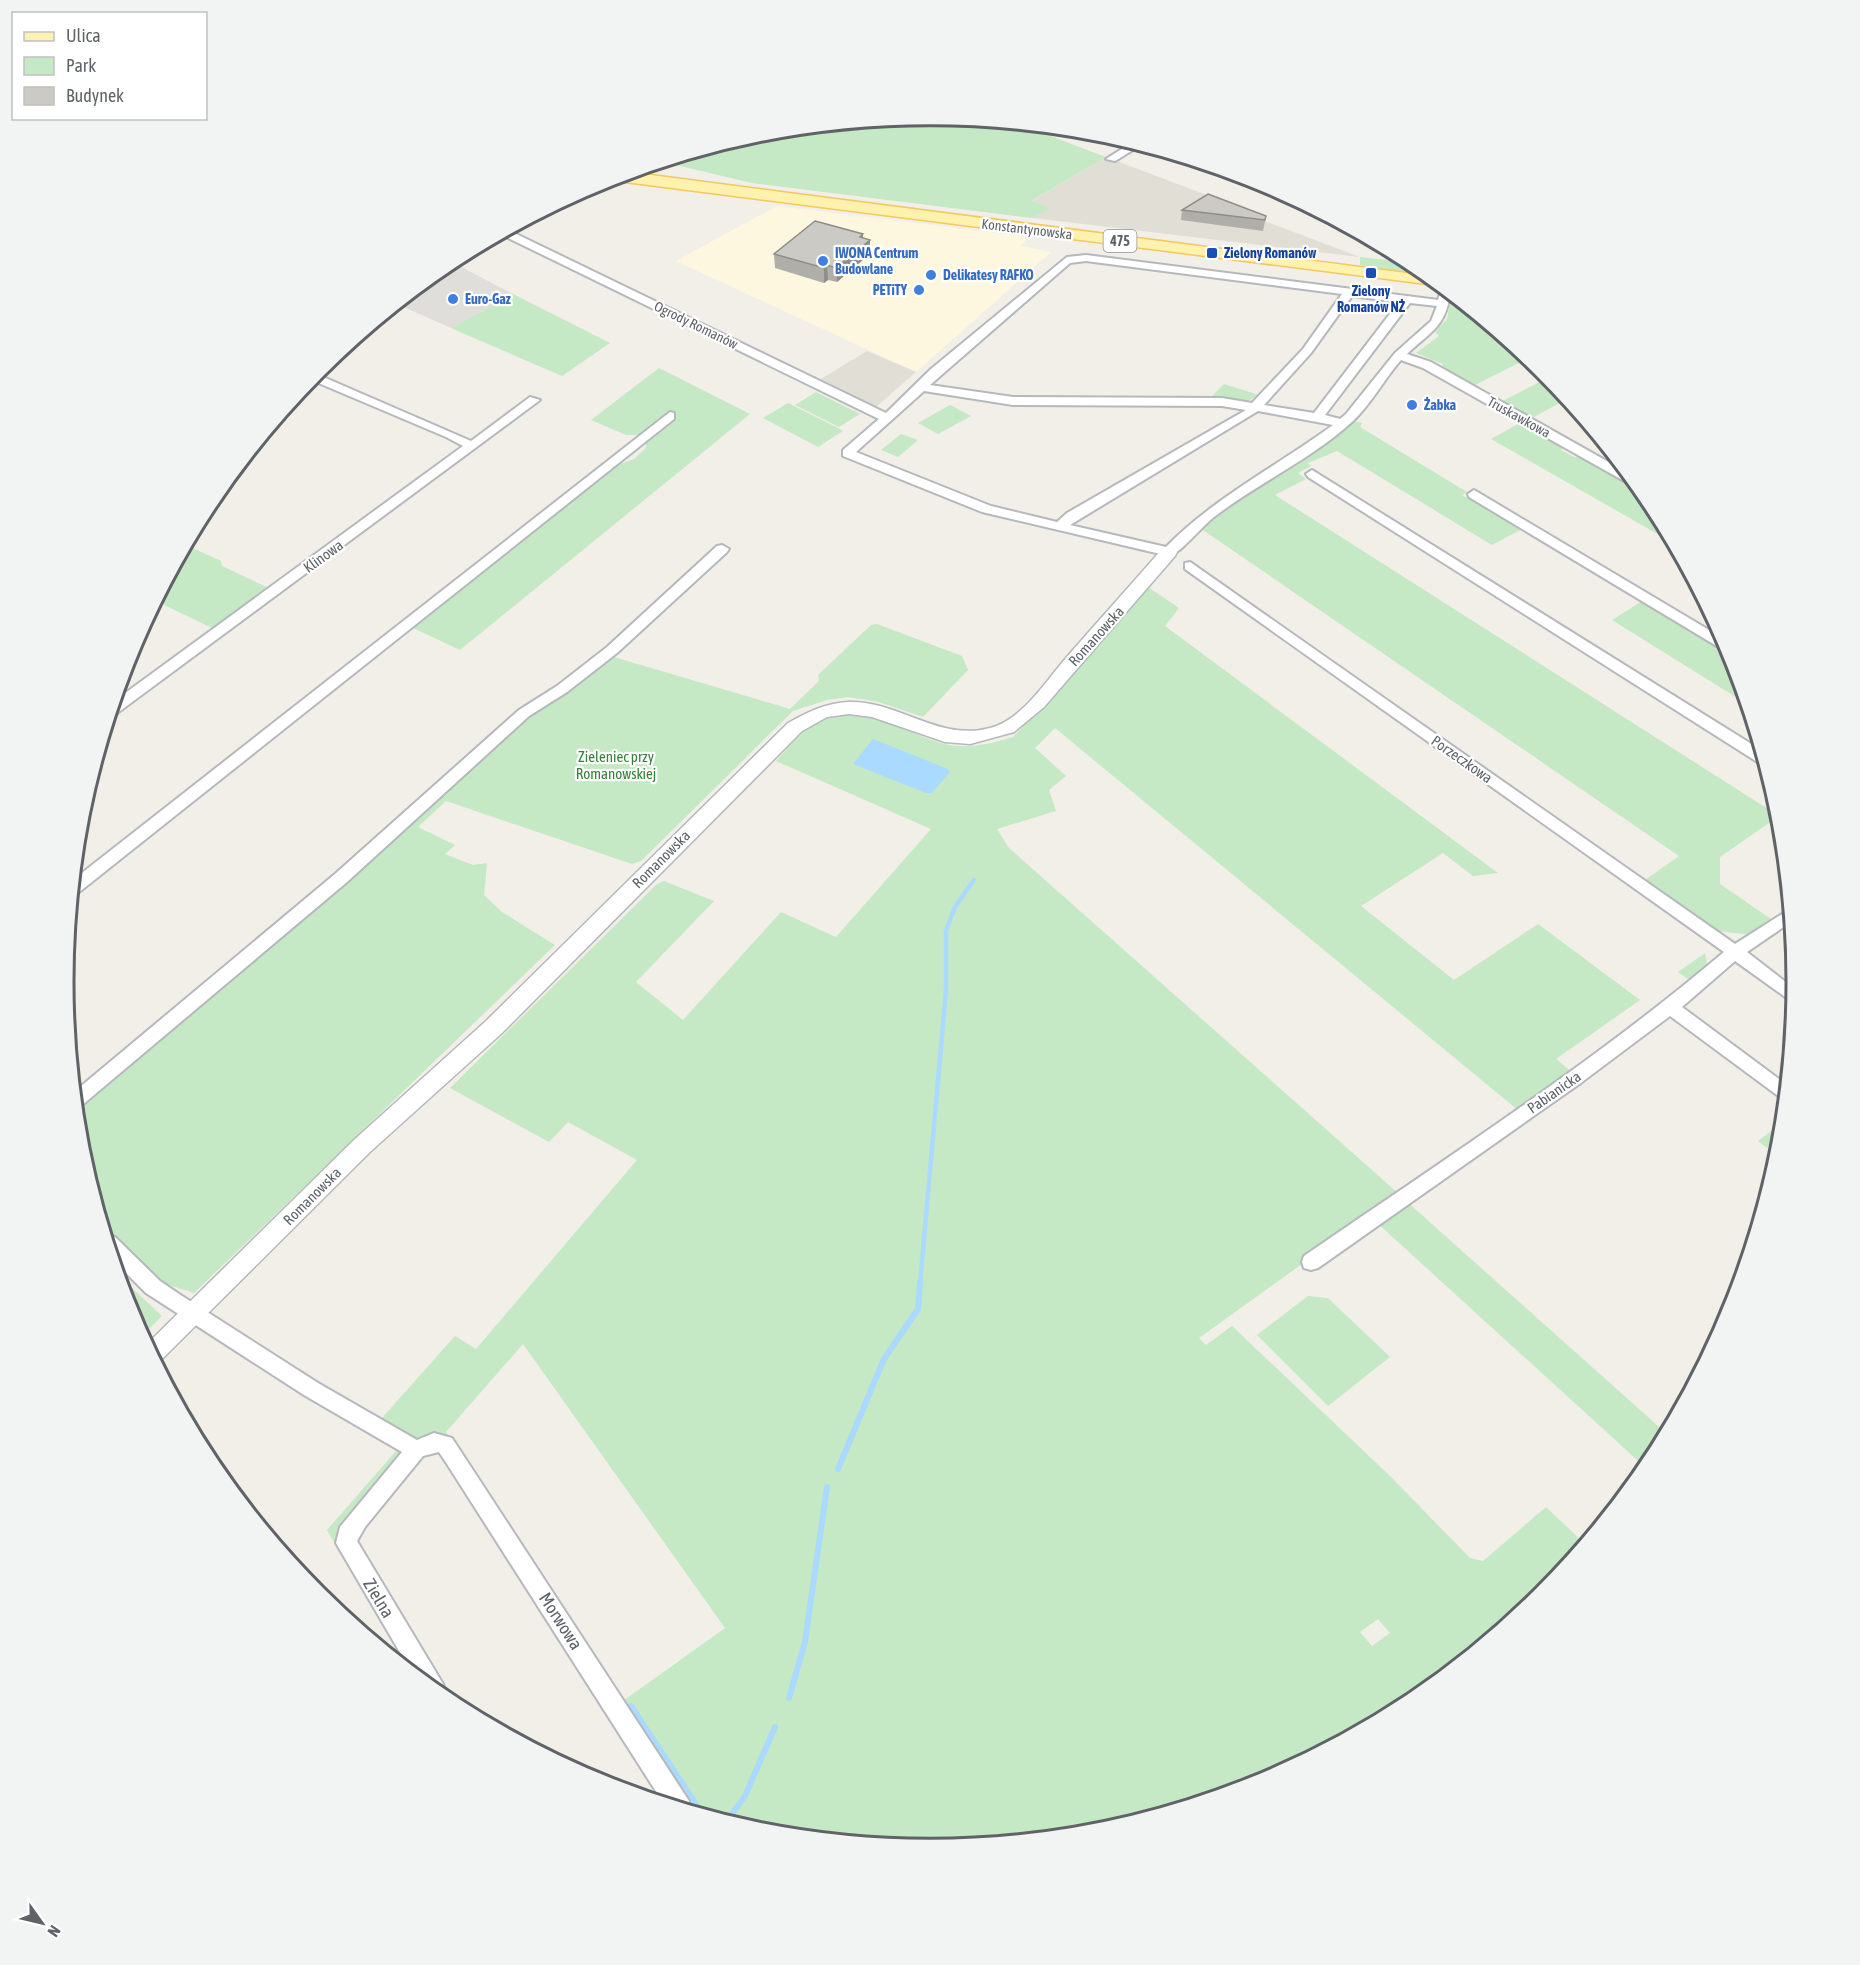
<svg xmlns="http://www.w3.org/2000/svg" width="1860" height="1965" viewBox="0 0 1860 1965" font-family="'Asap Condensed',sans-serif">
<rect width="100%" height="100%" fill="#f1efe8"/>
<path fill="#fef7e0" d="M777 206 1029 237 1021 246 1051 252 916 372 676 261Z"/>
<path fill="#e0deda" d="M450 261 513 294 451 328 397 304Z"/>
<g fill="#e1ded6">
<path d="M1106 157 1260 215 1257 218 1360 257 1033 218 1049 208 1030 202Z"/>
<path d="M867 351 916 372 876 407 821 379Z"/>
</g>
<g fill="#c5e8c5" fill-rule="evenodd">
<path d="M930 116 1019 124 1106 157 1031 201 1050 208 1033 218 752 183 663 162 761 132Z"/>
<path d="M1360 257 1414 263 1430 277 1360 265Z"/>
<path d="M513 294 610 343 562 376 451 328Z"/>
<path d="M1452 294 1543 370 1567 399 1532 418 1503 401 1547 378 1519 363 1475 385 1442 367 1443 364 1416 353 1439 336 1435 332 1447 319Z"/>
<path d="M659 368 750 414 460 650 409 626 618 465 634 459 646 448V441L637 435H626L591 420Z"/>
<path d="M1224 384 1259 395 1248 401 1214 398 1212 396Z"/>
<path d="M816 392 860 414 839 427 795 405Z"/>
<path d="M788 403 838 428 843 431 818 447 763 418Z"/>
<path d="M950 405 971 416 938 434 918 423Z"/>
<path d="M1354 421 1362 423 1360 427 1467 492 1462 495 1522 529 1492 545 1337 451 1308 463 1311 466 1298 473 1306 479 1275 495 1779 816 1720 857V884L1774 921 1754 935 1717 931 1645 880 1679 856 1200 528 1325 444Z"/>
<path d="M1520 423 1563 447 1561 450 1574 457H1580L1645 494 1671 538 1668 540 1491 439Z"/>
<path d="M901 434 918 440 898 457 881 450Z"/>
<path d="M186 545 221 561 222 566 271 589 216 630 156 601Z"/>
<path d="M1148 587 1179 608 1165 626 1498 873 1473 876 1443 853 1361 906 1454 980 1538 924 1640 1000 1556 1059 1574 1074 1519 1111 1055 728 1035 748 1066 776 1049 790 1056 811 997 829 1009 848 1399 1194 1199 1338 1206 1345 1232 1326 1390 1476 1470 1558 1483 1561 1546 1507 1585 1544 1543 1596 1411 1704 1261 1784 1099 1833 930 1849 785 1835 780 1827 773 1834 696 1813 623 1701 725 1628 523 1344 446 1432 452 1442H434L339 1551 327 1530 403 1443 374 1427 455 1336 476 1349 637 1160 568 1122 549 1142 450 1088 657 884 664 881 714 901 636 982 683 1020 781 912 836 937 931 829 776 761C791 745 807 723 829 717 871 705 910 737 949 745 971 749 992 743 1013 737ZM1378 1619 1390 1633 1372 1646 1360 1632Z"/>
<path d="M1642 601 1733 656 1747 704 1612 620Z"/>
<path d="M877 624 962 656 968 670 923 717 879 702 849 697 827 700 793 711 641 861 632 864 446 801 418 827 455 845 445 854 473 865 487 863 484 895 502 912 555 945 194 1293 166 1284 102 1225 80 1151 75 1107 529 714 559 697 614 657 790 709 819 681 818 675 871 625Z"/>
<path d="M1705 953 1708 970 1692 982 1678 972Z"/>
<path d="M1783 1122 1779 1157 1758 1141Z"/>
<path d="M1405 1200 1667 1434 1647 1469 1375 1221Z"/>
<path d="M117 1274 162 1316 141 1337 129 1314Z"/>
<path d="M1308 1296 1328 1298 1390 1357 1328 1406 1257 1335Z"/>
</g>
<path fill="#aadaff" d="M873 739 948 769 950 772 932 793H926L853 764Z"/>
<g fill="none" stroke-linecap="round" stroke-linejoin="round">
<path stroke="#aadaff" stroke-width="4.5" d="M920 1284 946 990V931L955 907 974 880"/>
<g stroke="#aadaff" stroke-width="6">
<path d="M838 1469 884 1359 918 1309 920 1282"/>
<path d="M789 1698 805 1642 827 1487"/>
<path d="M631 1706 703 1815"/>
<path d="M726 1822 745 1796 775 1727"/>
</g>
<g stroke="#b5b8bc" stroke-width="4">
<g id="minor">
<path d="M1133 142 1141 145 1115 161 1106 159Z"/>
<path d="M508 230 886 413 931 369 1067 257 1086 255 1438 300 1442 286 1450 293C1446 327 1430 332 1407 354L1431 362 1628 473 1639 486H1633L1423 368 1401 360C1384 379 1372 403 1353 421 1312 459 1258 483 1214 517 1202 526 1181 553 1169 556L982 512 843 456V450L879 419 500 234ZM1086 261 1342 294 1303 349 1252 403 1222 398 1013 397 930 385 1070 263ZM1352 296 1399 302 1314 413 1264 405 1311 353ZM1410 303 1437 306 1431 321 1395 353 1346 414 1340 419 1325 415ZM924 391 1013 405 1222 406 1246 410 1067 513 1057 522 991 506 856 452ZM1258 411 1333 425C1277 466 1215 497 1166 547L1070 525Z"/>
<path d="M314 373 471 441 530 397 540 400 116 714 109 715 113 702 463 446 446 437 309 379Z"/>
<path d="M670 412 674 413V419L78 893 72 895 73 880Z"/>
<path d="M1312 470 1761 750 1765 764 1759 763 1308 477 1306 474Z"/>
<path d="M1474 490 1724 639 1731 652 1725 651 1469 497 1468 494Z"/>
<path d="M722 545 729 549 727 552 617 653 567 692 529 716 347 882 81 1106 75 1108 74 1092 335 874 519 710 557 686 607 647 717 546Z"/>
<path d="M1190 562 1735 944 1790 909 1791 922 1747 952 1796 990 1795 1004 1735 961 1682 1007 1787 1085 1785 1101 1670 1016 1582 1082 1318 1268 1311 1270 1304 1268 1302 1262 1304 1256C1446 1158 1592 1064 1724 952L1185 569V563Z"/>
<path d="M108 1235 115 1237 160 1281 179 1294 318 1383 417 1440 434 1433 452 1438 689 1801 691 1812 664 1804 447 1464 439 1452 423 1456 365 1527 357 1541 443 1684 446 1692 443 1699 412 1673 336 1543 340 1527 402 1452 304 1395 146 1293 112 1259 105 1236Z"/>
</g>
</g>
<g stroke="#b5b8bc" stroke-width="3">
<path id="tertiary" d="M1169 547 1175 548 1177 552 1175 556 1044 707 1014 732 970 744 945 742 872 717 849 714 827 717 802 731 502 1033 370 1152 156 1365 146 1345 354 1140 486 1021 788 723C808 712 826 703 848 702 898 700 939 742 990 728 1023 719 1045 682 1066 658 1098 621 1131 585 1163 548Z"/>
</g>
<g stroke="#f2c960" stroke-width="3">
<path id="primary" d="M628 172 1429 276 1442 286 617 181 610 178Z"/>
</g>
<use href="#minor" fill="#fff" fill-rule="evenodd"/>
<use href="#tertiary" fill="#fff" fill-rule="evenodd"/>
<use href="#primary" fill="#fff2af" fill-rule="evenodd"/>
</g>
<g fill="#afaea9">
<path d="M1182 210 1266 216 1263 231 1181 220Z"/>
<path d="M863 238 870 240V254L837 282 828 280 824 283 775 268 774 254Z"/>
</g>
<g fill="#8f8d8a">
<path d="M863 234V245L870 240V254L837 282 836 268Z"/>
<path d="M827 265 828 280 824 283V268Z"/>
</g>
<g fill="#cccac5" stroke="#8f8d8a" stroke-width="1.5">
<path d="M1208 194 1266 216 1265 220 1182 210Z"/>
<path d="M815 221 863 234 860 237 870 240 836 268 827 265 824 268 774 254Z"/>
</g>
<g fill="#1a4fb4" stroke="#fff" stroke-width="2">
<rect x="1206" y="247" width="12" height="12" rx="3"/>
<rect x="1365" y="267" width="12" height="12" rx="3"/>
</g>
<g fill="#3f7fe0" stroke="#fff" stroke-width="2">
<circle cx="823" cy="261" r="6"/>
<circle cx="931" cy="275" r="6"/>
<circle cx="919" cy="290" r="6"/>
<circle cx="453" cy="299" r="6"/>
<circle cx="1412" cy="405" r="6"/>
</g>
<g text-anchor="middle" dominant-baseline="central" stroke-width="4.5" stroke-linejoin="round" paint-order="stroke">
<g font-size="14" fill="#5f6368" stroke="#fff">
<text transform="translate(1027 229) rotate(7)">Konstantynowska</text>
<text transform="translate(696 325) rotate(26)">Ogrody Romanów</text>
<text transform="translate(1519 417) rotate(29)">Truskawkowa</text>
</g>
<rect fill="#fff" stroke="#8f9295" stroke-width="1.5" x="1103.5" y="230" width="33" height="22" rx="4.5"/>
<g font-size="14" font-weight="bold" fill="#5f6368">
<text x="1120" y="241">475</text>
</g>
<g font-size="14" font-weight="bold" fill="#366cbe" stroke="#fff" text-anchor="start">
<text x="835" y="253">IWONA Centrum<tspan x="835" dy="16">Budowlane</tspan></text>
<text x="943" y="275">Delikatesy RAFKO</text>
<text x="907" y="290" text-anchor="end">PETiTY</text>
<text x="465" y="299">Euro-Gaz</text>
<text x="1424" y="405">Żabka</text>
</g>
<g font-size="14" font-weight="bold" fill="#164399" stroke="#fff" text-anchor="start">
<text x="1224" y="253">Zielony Romanów</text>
<text x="1371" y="291" text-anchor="middle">Zielony<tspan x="1371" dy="16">Romanów NŻ</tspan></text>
</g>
<g font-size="15" fill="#5f6368" stroke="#fff">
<text transform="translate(323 556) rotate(-36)">Klinowa</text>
<text transform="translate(1096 636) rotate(-48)">Romanowska</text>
<text transform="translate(1462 759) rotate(35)">Porzeczkowa</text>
<text transform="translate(661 859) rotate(-45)">Romanowska</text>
<text transform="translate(1554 1092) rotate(-35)">Pabianicka</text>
<text transform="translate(312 1196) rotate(-45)">Romanowska</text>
</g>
<g font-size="15" fill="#348238" stroke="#fff">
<text x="616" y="756">Zieleniec przy<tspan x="616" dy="17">Romanowskiej</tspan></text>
</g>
<g font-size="18" fill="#5f6368" stroke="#fff">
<text transform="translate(379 1598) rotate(59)">Zielna</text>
<text transform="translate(561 1621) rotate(57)">Morwowa</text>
</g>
</g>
<path d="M0 0H1860V1965H0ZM74 982a856 856 0 1 1 1712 0a856 856 0 1 1-1712 0Z" fill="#f2f3f3" fill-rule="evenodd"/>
<path fill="none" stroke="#5f6368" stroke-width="3" d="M74 982a856 856 0 1 1 1712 0a856 856 0 1 1-1712 0Z"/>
<rect x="12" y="12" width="195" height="108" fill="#ffffff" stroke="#bfc1c3" stroke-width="1.5"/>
<rect x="24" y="32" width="30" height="9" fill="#fff2af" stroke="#bfc1c3" stroke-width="1.5"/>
<text x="66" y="42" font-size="18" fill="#5f6368">Ulica</text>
<rect x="24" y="57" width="30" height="18" fill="#c5e8c5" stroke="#bfc1c3" stroke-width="1.5"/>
<text x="66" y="72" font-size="18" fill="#5f6368">Park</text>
<rect x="24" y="87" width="30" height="18" fill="#cccac5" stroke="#bfc1c3" stroke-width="1.5"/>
<text x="66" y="102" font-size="18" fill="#5f6368">Budynek</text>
<g transform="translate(42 1923) rotate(124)" stroke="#ffffff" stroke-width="4.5" paint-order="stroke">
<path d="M0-4.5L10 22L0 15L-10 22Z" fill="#5f6368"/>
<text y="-9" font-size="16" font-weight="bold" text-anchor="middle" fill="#5f6368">N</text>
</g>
</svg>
